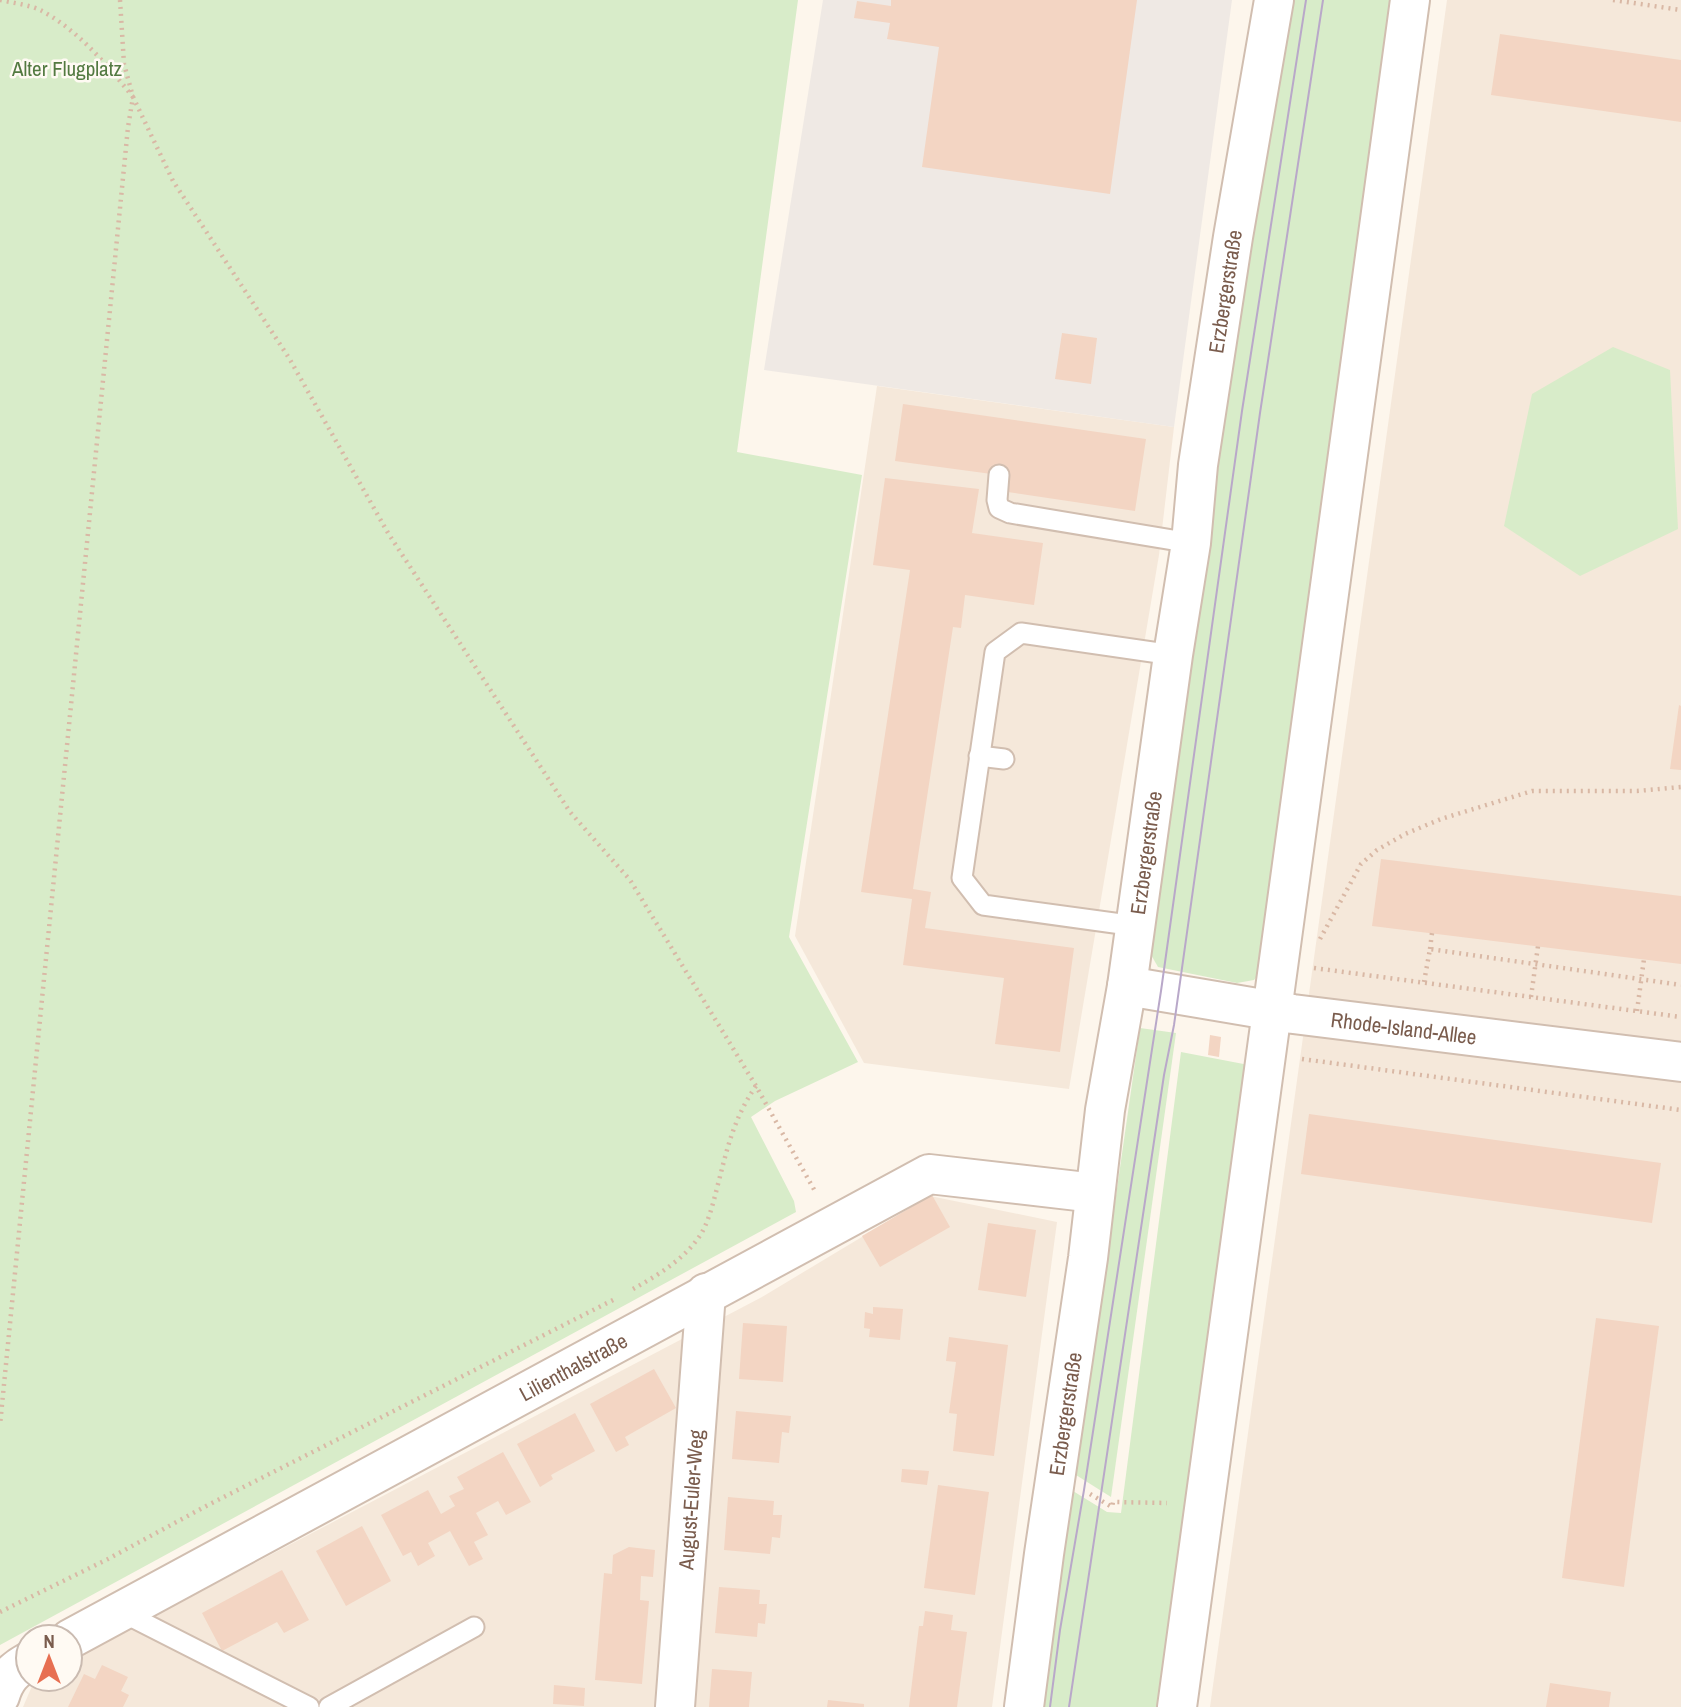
<svg xmlns="http://www.w3.org/2000/svg" width="1681" height="1707" viewBox="0 0 1681 1707" font-family="'Archivo Narrow',sans-serif">
<rect width="100%" height="100%" fill="#fdf6ec"/>
<g fill="#f5e8da">
<path d="M1447 0H1681V1707H1210Z"/>
<path d="M877 386 1174 427 1159 555 1069 1089 864 1063 795 936Z"/>
<path d="M930 1196 1057 1222 992 1707H23L35 1679H70V1660L762 1297Z"/>
</g>
<path fill="#efe9e4" d="M823 0H1232L1174 427 764 370Z"/>
<g fill="#d8ecc9">
<path d="M0 0H798L737 452 862 475 789 937 858 1062 775 1101 751 1117 794 1201 796 1212 0 1645Z"/>
<path d="M1286 0H1402L1267 965 1254 980 1237 983 1158 967 1150 953 1152 925Z"/>
<path d="M1613 347 1670 370 1678 529 1580 576 1504 526 1532 394Z"/>
<path d="M1140 1028 1176 1033 1111 1497 1076 1475Z"/>
<path d="M1181 1052 1254 1066 1164 1707H1037L1057 1507H1071L1073 1491 1107 1512 1121 1513Z"/>
</g>
<g fill="#f3d5c3">
<path d="M891 0H1137L1110 194 922 167 939 47 887 39 890 23 854 18 857 1 891 6Z"/>
<path d="M1500 34 1681 60V122L1491 95Z"/>
<path d="M1062 333 1097 338 1091 384 1055 379Z"/>
<path d="M903 404 1146 439 1135 511 1001 491 999 475 895 461Z"/>
<path d="M885 478 979 489 972 533 1043 543 1034 605 965 595 961 628 953 627 913 889 931 892 925 928 1074 948 1060 1052 995 1044 1004 978 903 965 912 899 861 892 910 570 873 565Z"/>
<path d="M1679 705 1681 706V770L1670 769Z"/>
<path d="M1381 859 1681 896V964L1372 926Z"/>
<path d="M1210 1035 1221 1037 1219 1057 1208 1055Z"/>
<path d="M1309 1114 1661 1163 1652 1223 1301 1174Z"/>
<path d="M932 1195 950 1227 880 1267 862 1236Z"/>
<path d="M988 1223 1036 1230 1026 1297 978 1290Z"/>
<path d="M873 1307 903 1309 900 1340 869 1337 870 1329 864 1328 865 1312 873 1314Z"/>
<path d="M1596 1318 1659 1326 1624 1587 1562 1578Z"/>
<path d="M743 1323 787 1326 783 1382 739 1379Z"/>
<path d="M949 1337 1008 1345 994 1456 953 1451 957 1414 949 1413 956 1362 946 1361Z"/>
<path d="M654 1369 676 1408 625 1437 629 1445 616 1452 590 1404Z"/>
<path d="M736 1411 791 1416 789 1433 782 1432 779 1463 732 1459Z"/>
<path d="M575 1413 595 1451 551 1475 553 1479 540 1487 517 1444Z"/>
<path d="M503 1452 531 1502 506 1515 498 1501 476 1513 488 1535 474 1542 483 1559 469 1566 450 1531 428 1543 435 1556 418 1566 411 1552 403 1556 381 1515 428 1490 441 1514 455 1506 449 1496 464 1489 457 1477Z"/>
<path d="M902 1469 929 1471 927 1485 901 1482Z"/>
<path d="M938 1485 989 1492 975 1595 924 1588Z"/>
<path d="M728 1497 774 1501 773 1515H782L780 1538 772 1537 770 1554 724 1550Z"/>
<path d="M362 1526 391 1581 346 1606 316 1551Z"/>
<path d="M629 1547 655 1550 653 1577 641 1576 640 1600 649 1601 642 1684 595 1680 604 1573 612 1574 613 1555Z"/>
<path d="M282 1570 309 1620 284 1633 277 1622 222 1651 202 1613Z"/>
<path d="M719 1587 760 1590 759 1604H767L765 1624 758 1623 757 1637 715 1633Z"/>
<path d="M925 1611 953 1615 951 1630 967 1632 957 1707H909L919 1626H923Z"/>
<path d="M102 1665 128 1677 121 1691 129 1695 123 1707H68L84 1674 95 1679Z"/>
<path d="M712 1669 752 1672 749 1707H709Z"/>
<path d="M1550 1683 1611 1692 1609 1707H1546Z"/>
<path d="M554 1685 585 1688 584 1706 553 1704Z"/>
<path d="M828 1700 864 1704V1707H827Z"/>
</g>
<g fill="none" stroke-linecap="round" stroke-linejoin="round">
<g stroke="#d1beb0" stroke-width="23">
<g id="service">
<path d="M999 475 997 500 999 508 1010 513 1191 543"/>
<path d="M979 756 1004 759"/>
<path d="M1136 926 983 905 962 878 995 652 1021 633 1173 655"/>
<path d="M122 1612 309 1707"/>
<path d="M329 1707 474 1627"/>
</g>
</g>
<g stroke="#d1beb0" stroke-width="42">
<g id="minor">
<path id="s1" d="M1127 986 1293 1014 1681 1062"/>
<path id="s2" d="M70 1639 929 1174 1095 1193"/>
<path d="M0 1696C5 1679 13 1670 28 1662"/>
<path id="s3" d="M675 1707 706 1293"/>
<path id="s4" d="M1024 1707 1044 1554 1088 1258 1105 1110 1127 986 1173 655 1191 543 1198 465 1233 237 1274 0"/>
<path d="M1177 1707 1410 0"/>
</g>
</g>
<g stroke="#d9b8a5" stroke-width="4.5" stroke-dasharray="2 5" stroke-linecap="butt">
<path d="M0 0C13 3 31 5 42 11 79 31 107 65 133 97L128 127 0 1425"/>
<path d="M120 0 124 64 133 97 173 181 289 358 388 533 570 812 630 880 756 1086 816 1193"/>
<path d="M1613 0 1681 10"/>
<path d="M1320 939 1361 864 1377 850 1405 834 1441 819 1532 791H1637L1681 787"/>
<path d="M1430 949 1432 933"/>
<path d="M1314 968 1681 1017"/>
<path d="M1424 982 1430 949 1681 985"/>
<path d="M1531 997 1538 946"/>
<path d="M1637 1011 1644 959"/>
<path d="M1302 1059 1681 1110"/>
<path d="M633 1289C658 1275 685 1259 701 1234 709 1220 713 1204 717 1188 727 1150 733 1119 756 1086"/>
<path d="M1090 1494 1112 1507 1113 1502 1167 1503"/>
<path d="M0 1612 108 1559 208 1505 617 1298"/>
</g>
<use href="#service" stroke="#fff" stroke-width="19"/>
<use href="#minor" stroke="#fff" stroke-width="38"/>
<g stroke="#b9a8c9" stroke-width="2">
<path d="M1050 1707 1060 1630 1084 1490 1161 991 1242 411 1306 0"/>
<path d="M1069 1707 1164 1075 1174 1025 1260 413 1323 0"/>
</g>
</g>
<g text-anchor="middle" dominant-baseline="central" stroke-width="5" stroke-linejoin="round" paint-order="stroke">
<g font-size="21" fill="#537a41" stroke="#fffaf3">
<text x="67" y="68">Alter Flugplatz</text>
</g>
<g font-size="21" fill="#7a5c4d" stroke="#fffaf3">
<text stroke="none"><textPath href="#s4" startOffset="1430">Erzbergerstraße</textPath></text>
<text stroke="none"><textPath href="#s4" startOffset="863">Erzbergerstraße</textPath></text>
<text stroke="none"><textPath href="#s1" startOffset="280">Rhode-Island-Allee</textPath></text>
<text stroke="none"><textPath href="#s2" startOffset="572">Lilienthalstraße</textPath></text>
<text stroke="none"><textPath href="#s4" startOffset="296">Erzbergerstraße</textPath></text>
<text stroke="none"><textPath href="#s3" startOffset="208">August-Euler-Weg</textPath></text>
</g>
</g>
<g transform="translate(49 1658)"><circle r="33" fill="#fffaf3" stroke="#cabbb1" stroke-width="2"/>
<path d="M0-5L12 26L0 18L-12 26Z" fill="#e76f51"/>
<text y="-10" font-size="19" font-weight="bold" text-anchor="middle" fill="#7a5c4d">N</text>
</g>
</svg>
